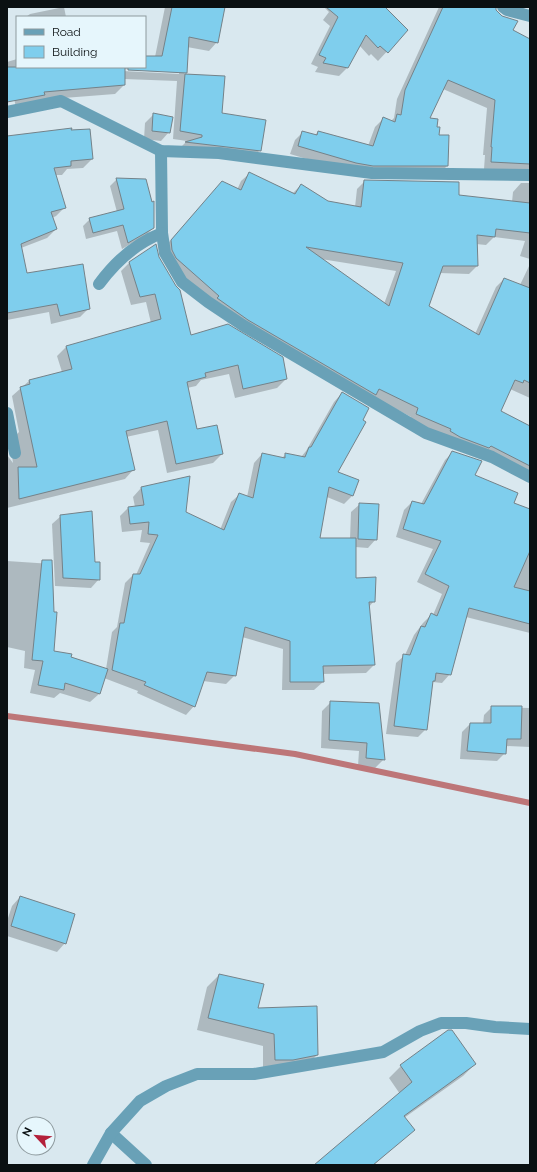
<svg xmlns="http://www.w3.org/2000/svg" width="537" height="1172" viewBox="0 0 537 1172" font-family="Raleway,sans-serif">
<rect width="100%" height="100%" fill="#d9e8ef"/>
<g fill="#0003" fill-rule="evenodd">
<path d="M64 7 66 17H26L30 14Z"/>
<path d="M165 7H224L217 42 209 51 187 47 186 73 184 74 224 77 221 114 260 150 252 158 179 149 187 141 173 139 177 81 124 79V85L115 94 38 100 16 108 14 98 7 100V62L17 59V67H145V57H155ZM123 69 179 72V74L123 71Z"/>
<path d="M324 7H383L407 30 378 61 371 54 369 56 359 45 347 68 339 76 315 72 318 67 311 64 330 26 323 20 329 12Z"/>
<path d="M439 7H526L518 15 495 7V11L511 30 530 46V259L520 256 525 241 494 237 486 245 476 244 477 266 469 274 439 273 428 306 475 334 496 287 504 279 520 285 530 264V398L510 389 500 412 530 427V484L525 478 408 422 411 417 223 316 169 266 163 249 222 182 237 190 241 181 250 173 293 193 301 185 327 202 355 207 357 189 365 181 458 196 512 202 513 192 521 183H530L525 176 484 169 485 155H483L487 108 443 89 428 119 436 128 438 136H448L447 166 439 174 347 171 290 154 295 140 303 132 315 135 318 132 368 146 375 127 383 119 391 121 394 118 397 99ZM321 259 396 271 384 304Z"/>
<path d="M154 114 169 132 161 141 144 139 145 123Z"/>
<path d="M7 137 92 159 83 168 67 169 62 175H55L65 207 56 216 52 218 56 229 47 238 21 248 26 274 89 308 80 317 51 324 49 312 7 320Z"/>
<path d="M117 179 153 228 147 234 122 249 117 231 86 239 83 226 90 219 117 212 110 186Z"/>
<path d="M158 257 190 336 286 379 277 388 235 398 229 374 201 380 196 386 187 388 196 430 222 454 213 463 167 473 158 430 126 437 133 470 125 479 7 508V455L13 463 10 441 19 432 12 396 29 381 62 372 57 356 66 347 151 323 146 302 131 305 121 271 130 262Z"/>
<path d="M342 393 337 473 358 481 352 496 344 504 327 497 319 539H350L351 512 360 504 376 539 368 548 355 547V579L374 601 368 608 374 665 366 673 322 674 323 682 314 690H282L283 649 242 637 235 675 226 684 203 681 194 706 186 715 137 693 138 691 104 678 99 694 90 702 60 693 54 698 30 693 35 670 24 668 25 651 7 647V561L52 564 53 651 106 669 112 632 117 627 125 583 133 575H136L150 543 140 542 142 530 122 532 120 516 128 508 135 507 133 497 141 488 189 478 185 513 220 530 231 502 240 494 247 497 254 463 262 454 282 458 286 454 301 457 306 451 334 402Z"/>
<path d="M453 452 474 475 513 504 530 510V633L466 617 450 674 442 683 433 682 431 683 426 729 418 737 386 734 396 663 405 655 414 635 423 623 431 615H433L442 594 417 582 433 549 396 537 404 510 412 502 421 504 445 460Z"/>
<path d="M61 516 94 563 99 579 91 588 55 586 52 524Z"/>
<path d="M331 702 384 759 375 768 358 766 359 751 321 748 322 711Z"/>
<path d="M492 707 530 708V747L505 746V753L497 761 460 759 462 732 470 724H483L484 715Z"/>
<path d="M20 897 65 943 57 952 7 936V921L12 906Z"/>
<path d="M219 975 257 1009 317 1055 305 1067 263 1072V1046L197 1030 207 987Z"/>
<path d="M475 1064 463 1076 404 1118 413 1129 374 1165H317L400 1094 389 1078 401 1066Z"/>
</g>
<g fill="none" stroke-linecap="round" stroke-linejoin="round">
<path stroke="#bd7678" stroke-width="6" d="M7 716 295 754 530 803"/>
</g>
<g fill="#7fceed" stroke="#748289" fill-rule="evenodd">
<path d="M172 7H225L218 43 189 37 187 73 128 70V67H145V56H162Z"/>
<path d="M326 7H385L408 30 388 53 380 46 378 48 366 35 348 68 323 63 326 58 319 55 338 17Z"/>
<path d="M443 7H496V10L502 16 518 21 513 30 530 39V164L491 162 492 147H491L495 100 448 80 430 118 438 119 437 127H440L439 135H449L448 166H373L356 163 298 146 302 131 317 135 318 131 373 146 383 117 395 122 397 114 401 115 405 90Z"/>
<path d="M7 67H125V85L44 92 45 95 7 102Z"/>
<path d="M185 74 225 76 222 113 266 120 261 151 185 142 202 137V135L180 131Z"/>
<path d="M153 113 173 117 170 133 152 131Z"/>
<path d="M72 128 71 130 90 129 93 159 71 161V166L54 168 66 208 51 212 57 229 21 244 27 273 83 264 90 309 60 316 57 304 7 313V136Z"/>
<path d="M249 172 295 194 301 184 328 201 361 207 364 180 459 182V195L530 203V233L496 229 495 237 477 235 478 266H443L429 306 479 335 504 278 530 288V383L524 380 523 383 515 380 501 411 530 426V466L491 446 489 448 460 437 450 431 451 429 416 414 418 408 379 389 376 395 248 320 217 298 219 296 176 258 172 250 171 240 222 181 241 190ZM306 247 403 263 389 306Z"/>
<path d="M116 178 146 179 152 202 154 201V228L128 243 123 225 93 233 89 218 124 209Z"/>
<path d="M156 244 159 257 176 286 180 290 191 335 228 324 283 357 287 379 243 389 238 365 205 373 206 377 187 382 197 429 217 425 223 454 176 464 167 421 126 431 135 470 19 499 18 467H37L20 387 30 384 29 380 72 369 66 346 161 319 155 294 140 297 129 262Z"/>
<path d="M342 392 369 408 363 420 366 422 338 472 359 480 353 496 329 487 320 538H356V578L376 577 375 602H369L375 665 323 666 324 682H290V641L245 627 236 676 207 672 195 707 144 685 146 682 112 670 120 623H124L133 574H140L158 535 148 534 149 522 130 524 128 507 144 505 141 487 190 476 186 512 224 530 239 493 253 498 262 453 285 458V453L305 457 309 447H311Z"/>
<path d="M452 451 482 461 475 475 518 493 514 503 530 509V551L514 587 530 591V624L469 608 451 675 436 673 435 681H433L427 730 394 726 403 654 410 655 421 626 425 627 431 613 437 616 449 586 425 574 441 541 403 529 412 501 424 504Z"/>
<path d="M359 503 379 504 377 540 358 539Z"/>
<path d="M92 511 95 562H100V580L63 578 60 515Z"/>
<path d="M42 560H52L54 612H57L54 651 72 654 71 657 108 669 100 694 65 683 64 690 38 685 43 661 32 660Z"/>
<path d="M330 701 379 703 385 760 366 758 367 743 329 740Z"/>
<path d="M491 706H522L521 739H507L506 754 467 751 470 723H491Z"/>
<path d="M20 896 75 914 66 944 11 926Z"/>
<path d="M219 974 264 984 258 1008 317 1006 318 1055 293 1060H275L274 1034 208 1018Z"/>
<path d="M448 1030H452L476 1064 404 1116 415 1130 373 1165H314L412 1082 400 1065Z"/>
</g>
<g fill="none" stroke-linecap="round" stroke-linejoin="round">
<g stroke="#69a1b7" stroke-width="12">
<path d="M503 7 507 10 530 16"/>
<path d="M7 112 61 101 161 151 219 153 372 173 530 175"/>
<path d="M161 151 162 233 165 253 182 282 208 302 244 326 426 433 492 457 530 477"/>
<path d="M99 284C116 261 136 243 162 233"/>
<path d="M7 413 15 453"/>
<path d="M111 1133 146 1165"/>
<path d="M93 1165 111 1133 140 1101 166 1086 197 1074H254L383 1052 420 1031 441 1023H466L495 1027 530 1029"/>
</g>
</g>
<rect width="537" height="1172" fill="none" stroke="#0a1012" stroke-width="16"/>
<rect x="16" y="16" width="130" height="52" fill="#e6f6fc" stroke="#8e9a9e"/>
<rect x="24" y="29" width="20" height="6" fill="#69a1b7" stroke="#8e9a9e"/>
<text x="52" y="36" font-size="12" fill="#0a1012">Road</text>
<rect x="24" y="46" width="20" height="12" fill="#7fceed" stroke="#8e9a9e"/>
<text x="52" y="56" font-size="12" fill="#0a1012">Building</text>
<g transform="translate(36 1136) rotate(296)"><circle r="19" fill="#e6f6fc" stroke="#8e9a9e"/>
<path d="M0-3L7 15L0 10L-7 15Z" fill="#b3203b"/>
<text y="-6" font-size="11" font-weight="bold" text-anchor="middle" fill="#0a1012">N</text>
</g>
</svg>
